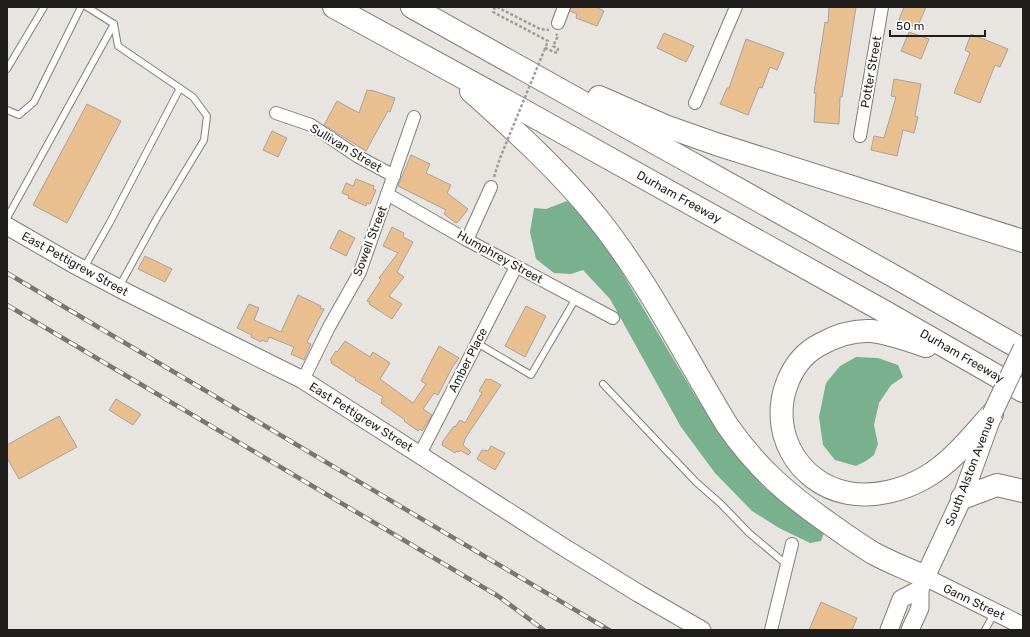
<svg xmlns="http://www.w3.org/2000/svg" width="1030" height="637" viewBox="0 0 1030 637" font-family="Rubik,sans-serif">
<rect width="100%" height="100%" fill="#e8e4df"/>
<g fill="#79b18e">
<path d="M567 201 581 214 605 244 696 397 732 451 765 488 824 533 821 541 810 543 779 528 752 511 715 473 681 427 610 299 583 270 571 274 554 273 536 259 530 232 534 208 546 209Z"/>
<path d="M856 357 878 358 898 365 903 377 891 385 879 403 874 425 878 444 874 455 866 461 856 466 835 460 823 445 819 417 826 383 840 366Z"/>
</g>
<g fill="#e9bf90" stroke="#a7a39e">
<path d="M571 7H596L604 11 597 26 576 18 577 14 570 11Z"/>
<path d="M829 7H856L842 97H840L839 124 814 122 816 93H814L825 22 828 23Z"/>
<path d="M904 7H926L917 28 899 20Z"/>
<path d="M909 32 929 39 921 59 901 51Z"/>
<path d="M664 33 694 46 686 62 657 48Z"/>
<path d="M971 34 1008 49 1000 67 995 65 980 103 954 93 970 53 965 50Z"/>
<path d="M746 39 784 53 777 70 770 67 762 88 759 87 748 115 720 104 727 88H729Z"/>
<path d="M894 79 921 84 915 116 918 117 914 133 903 130 897 156 871 150 874 136 884 138 896 97 891 96Z"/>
<path d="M367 90 371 91V90L395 98 390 112 388 111 366 151 324 125 337 101 359 113Z"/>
<path d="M87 104 121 121 67 223 33 205Z"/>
<path d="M272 131 287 138 278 157 263 150Z"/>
<path d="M411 155 430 164 426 173 451 185 447 193 468 209 459 221 456 223 444 214 446 210 398 186Z"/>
<path d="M356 179 374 186 373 189 376 190 370 204 367 203 366 206 348 198 349 196 342 193 346 183 353 186Z"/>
<path d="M392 227 404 233 403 237 413 242 397 272 404 277 389 296 402 304 392 319 369 304 370 302 367 301 381 280 379 278 398 253 383 246Z"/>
<path d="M339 230 355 238 346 256 330 248Z"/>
<path d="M145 256 172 269 165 282 138 269Z"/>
<path d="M298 295 321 306 320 308 324 309 307 342 311 344 304 360 291 354 294 347 269 337 267 342 262 340 261 342 251 337 252 335 237 328 249 304 259 308 254 320 281 332Z"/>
<path d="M526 306 546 316 525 357 505 346Z"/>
<path d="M345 341 370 357 373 352 390 363 380 379 413 403 426 384 421 381 439 346 459 358 453 366 438 395 434 393 423 409 432 415 422 431 420 429 418 431 404 421 405 420 381 403 382 401 381 400 383 397 355 380 356 379 331 363 332 361 330 360 336 351 337 352Z"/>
<path d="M486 379 489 380 490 379 501 385 466 437 463 445 471 452 468 455 460 450 459 452 457 451 455 453 442 445 443 441 454 426 455 427 460 420 465 423 482 393 479 391Z"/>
<path d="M116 399 141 414 133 425 109 410Z"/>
<path d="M59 416 77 447 19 479 7 458V445Z"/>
<path d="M491 446 505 453 495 470 477 459 482 450 488 451Z"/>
<path d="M821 602 857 618 852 630H809Z"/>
</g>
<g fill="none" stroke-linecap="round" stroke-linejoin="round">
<g stroke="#817d79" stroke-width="8">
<g id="lane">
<path d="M87 7 114 24 118 46 193 97 207 116 204 140 157 218 119 287"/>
<path d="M7 69 44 7"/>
<path d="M7 110 19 115 34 102 81 7"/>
<path d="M7 218 114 24"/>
<path d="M84 268 109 224 180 88"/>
<path d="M477 343 531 375 576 298"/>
<path d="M603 384 696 482 721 504 749 533 787 565"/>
<path d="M985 630 994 614"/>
</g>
</g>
<g stroke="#817d79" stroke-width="14">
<g id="street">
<path d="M558 23 564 7"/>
<path d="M695 103 736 7"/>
<path d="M276 113 311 125 357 156 394 176"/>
<path d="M860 136 882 7"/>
<path d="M387 194 467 240 613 318"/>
<path d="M467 240 491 187"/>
<path d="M303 380 329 327 360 272 414 117"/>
<path d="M420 454 516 267"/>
<path d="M771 630 792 544"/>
</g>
</g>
<g stroke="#817d79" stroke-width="19">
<g id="secondary">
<path d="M7 226 73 264 126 292 303 380 565 548 638 593 702 630"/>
<path d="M889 630 901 599 920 589 925 577 1015 622 1023 627"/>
<path d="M910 630 920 608V589"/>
</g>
</g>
<g stroke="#817d79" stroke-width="21">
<path id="primary" d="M925 577 962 498 991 418"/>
</g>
<g stroke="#817d79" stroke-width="24">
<g id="highway">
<path d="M334 7 517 107 887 313 1023 391"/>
<path d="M412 7 890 274 1023 350"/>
<path d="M471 91C514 130 558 169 595 215 647 279 684 355 727 425 757 468 787 494 830 524 844 534 858 544 873 553 889 562 908 569 925 577"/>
<path d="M599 97 665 126 716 144 1023 241"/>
<path d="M926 346C908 340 890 333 871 331 853 330 837 335 821 344 805 352 795 364 788 381 768 429 796 483 848 493 874 498 904 490 926 477 952 462 972 436 992 414"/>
<path d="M962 498 997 485 1023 491"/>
</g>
</g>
<g stroke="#9f9c99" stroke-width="2.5" stroke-dasharray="3 2" stroke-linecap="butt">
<path d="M495 7 493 12 548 41 544 51"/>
<path d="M497 7 540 29 549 30"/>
<path d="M545 48 557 53 558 49 553 46 558 36 556 34"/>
<path d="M494 177 500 158"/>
</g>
<use href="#lane" stroke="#fff" stroke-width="6"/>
<use href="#street" stroke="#fff" stroke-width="12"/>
<use href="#secondary" stroke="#fff" stroke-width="17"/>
<use href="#primary" stroke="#fff" stroke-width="19"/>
<use href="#highway" stroke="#fff" stroke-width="22"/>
<g stroke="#787672" stroke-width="4.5">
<g id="rail">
<path d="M7 273 609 630"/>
<path d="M7 305 498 596 544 630"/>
</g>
</g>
<use href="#rail" stroke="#fff" stroke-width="3" stroke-dasharray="9" stroke-linecap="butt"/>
<g stroke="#817d79" stroke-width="21" stroke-linecap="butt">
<path id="primary-bridge" d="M992 414 1023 348"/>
</g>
<path stroke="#9f9c99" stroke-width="2.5" stroke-dasharray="3 2" stroke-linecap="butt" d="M500 158 544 51"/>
<use href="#primary-bridge" stroke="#fff" stroke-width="19"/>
</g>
<g text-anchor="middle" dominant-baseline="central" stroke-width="4" stroke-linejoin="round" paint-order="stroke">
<g font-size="12" fill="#1f1e1c" stroke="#fff">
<text transform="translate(871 72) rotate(-80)">Potter Street</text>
<text transform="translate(346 148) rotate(31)">Sullivan Street</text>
<text transform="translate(679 197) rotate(29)">Durham Freeway</text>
<text transform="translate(370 241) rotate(-69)">Sowell Street</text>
<text transform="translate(500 257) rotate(29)">Humphrey Street</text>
<text transform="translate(75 264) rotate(29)">East Pettigrew Street</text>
<text transform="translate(962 356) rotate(30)">Durham Freeway</text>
<text transform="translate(468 360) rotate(-63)">Amber Place</text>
<text transform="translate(361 417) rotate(32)">East Pettigrew Street</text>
<text transform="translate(970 471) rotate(-69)">South Alston Avenue</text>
<text transform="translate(974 602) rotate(26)">Gann Street</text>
</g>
</g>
<rect width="1030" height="637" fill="none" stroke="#1f1e1c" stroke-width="16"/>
<path d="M890 30v6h95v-6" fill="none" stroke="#1f1e1c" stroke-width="2"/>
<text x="896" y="30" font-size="12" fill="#1f1e1c" stroke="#ffffff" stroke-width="3" paint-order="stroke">50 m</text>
</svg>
